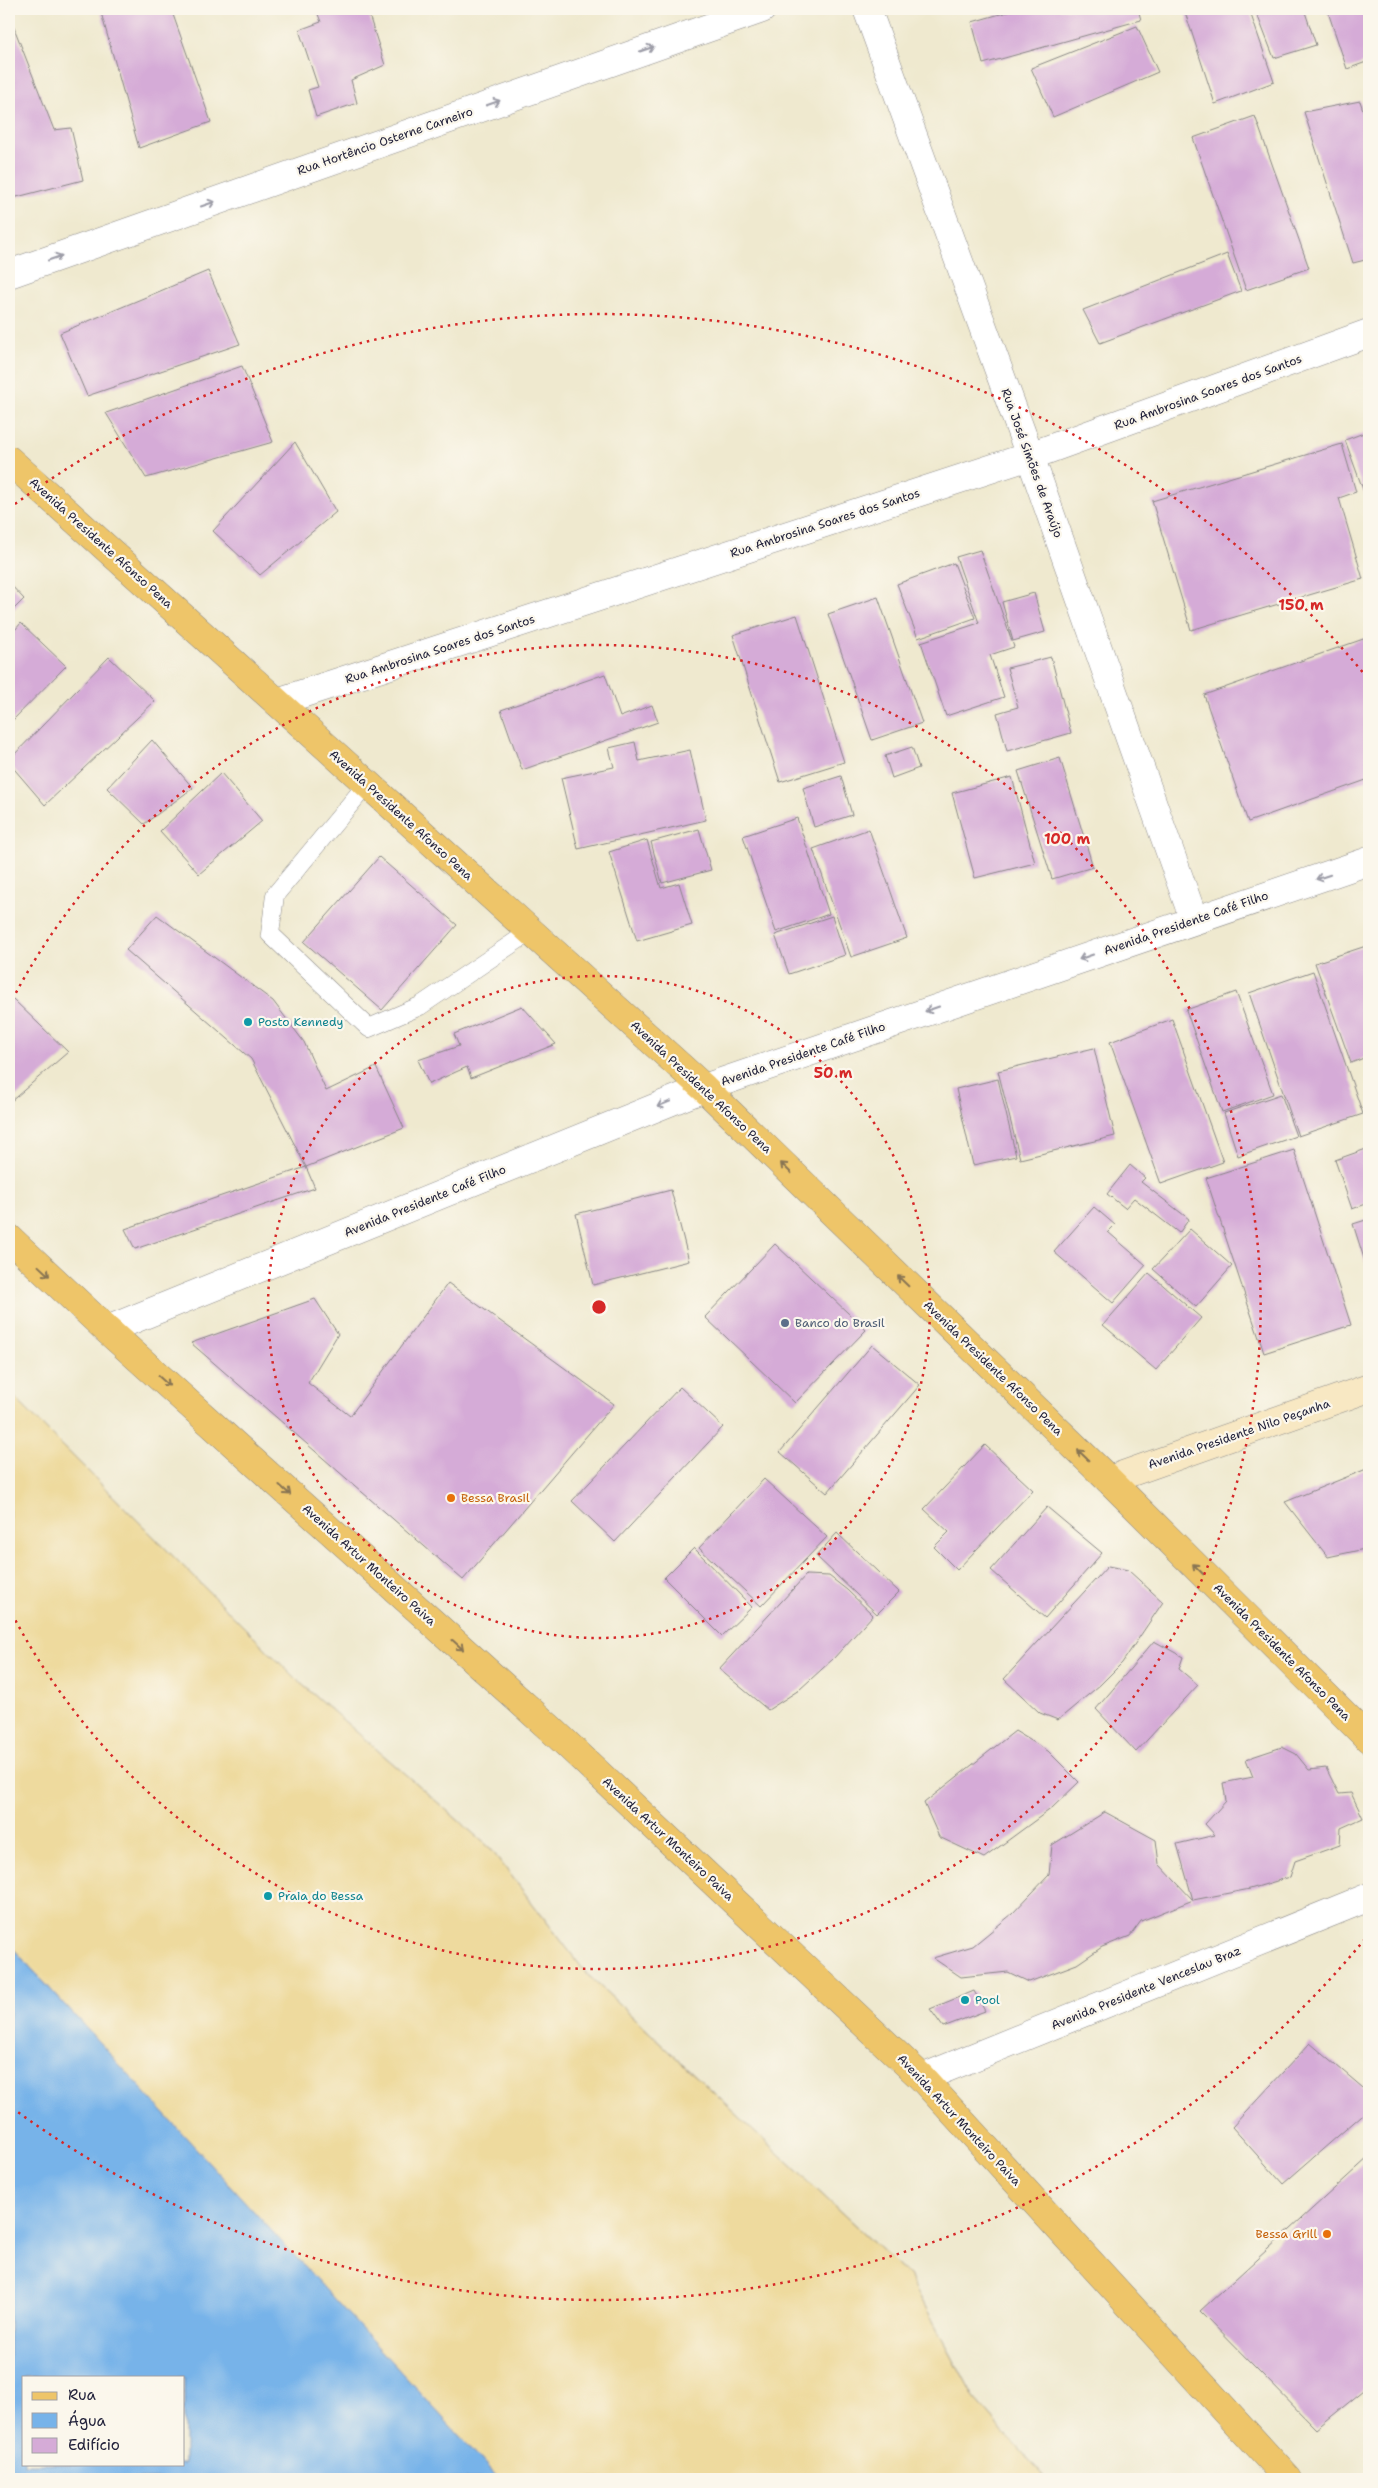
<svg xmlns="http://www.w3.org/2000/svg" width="1378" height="2488" viewBox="0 0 1378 2488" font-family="'Shantell Sans',sans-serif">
<rect width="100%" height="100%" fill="#fbf7ec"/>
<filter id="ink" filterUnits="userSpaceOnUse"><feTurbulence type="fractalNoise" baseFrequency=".02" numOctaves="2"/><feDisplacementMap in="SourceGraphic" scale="10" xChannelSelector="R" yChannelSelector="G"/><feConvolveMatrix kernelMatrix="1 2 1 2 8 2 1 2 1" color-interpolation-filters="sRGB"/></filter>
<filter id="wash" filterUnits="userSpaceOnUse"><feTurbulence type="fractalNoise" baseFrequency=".0096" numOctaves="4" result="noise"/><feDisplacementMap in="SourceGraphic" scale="20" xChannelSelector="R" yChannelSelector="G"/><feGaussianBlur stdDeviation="1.12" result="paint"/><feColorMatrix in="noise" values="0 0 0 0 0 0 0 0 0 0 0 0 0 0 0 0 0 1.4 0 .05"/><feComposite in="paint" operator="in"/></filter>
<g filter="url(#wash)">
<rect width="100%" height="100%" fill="#efe9cf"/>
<path fill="#eeda9e" stroke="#887e6c" d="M9 1392 297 1680 490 1848 586 1973 909 2276 974 2398 1046 2479H481L95 2038 9 1944Z"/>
<path fill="#77b3e9" stroke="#4c6a92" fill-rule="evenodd" d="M9 1944 499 2479H9ZM24 2377H184V2464H24Z"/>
<g id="blocks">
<g fill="#d5abd7">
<path d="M100 9H171L211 122 139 148Z"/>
<path d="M316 9H367L385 65 351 80 357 103 316 117 308 90 318 87 299 30 321 22Z"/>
<path d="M1018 9H1138L1141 20 983 64 972 22Z"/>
<path d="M1184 9H1249L1274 82 1215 104Z"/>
<path d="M1255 9H1304L1316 45 1274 58Z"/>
<path d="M1327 9H1369V61L1347 69Z"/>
<path d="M9 15 54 130 71 128 83 180 9 199Z"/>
<path d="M1137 26 1158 72 1053 117 1031 68Z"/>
<path d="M1360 101 1369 128V259L1353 263 1304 112Z"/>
<path d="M1255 116 1309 268 1246 290 1193 138Z"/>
<path d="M1227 254 1241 291 1100 343 1083 310Z"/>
<path d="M208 271 240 344 87 396 60 333Z"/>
<path d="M242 366 273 442 146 478 106 413Z"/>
<path d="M1369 431V506L1345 440Z"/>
<path d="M295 442 336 512 260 575 213 531Z"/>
<path d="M1342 444 1356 492 1339 498 1363 579 1191 630 1152 501Z"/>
<path d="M980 550 1014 647 990 655 1004 697 946 716 921 642 979 623 956 557Z"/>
<path d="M954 563 975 618 918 638 897 584Z"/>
<path d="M9 583 24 599 9 614Z"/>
<path d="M1034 593 1045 632 1013 641 1002 602Z"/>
<path d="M878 597 922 723 872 740 828 614Z"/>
<path d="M797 615 844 762 780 782 733 635Z"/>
<path d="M21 623 66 666 9 724V637Z"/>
<path d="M1369 637V779L1248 822 1204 695Z"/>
<path d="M109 657 155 701 45 805 9 763V760Z"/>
<path d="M1051 657 1071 733 1007 751 997 713 1018 707 1007 668Z"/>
<path d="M605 674 620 717 652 705 658 722 522 770 501 710Z"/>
<path d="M152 740 193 788 144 824 107 788Z"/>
<path d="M635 742 639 761 690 750 706 820 578 849 561 778 614 767 609 748Z"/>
<path d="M912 747 919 768 892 778 885 756Z"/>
<path d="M1060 758 1093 867 1052 879 1018 771Z"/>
<path d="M221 773 262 821 199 874 160 831Z"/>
<path d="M841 776 852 815 814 827 803 788Z"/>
<path d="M1012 777 1035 863 975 878 952 793Z"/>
<path d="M797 818 829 914 776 932 743 836Z"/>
<path d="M699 829 711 870 662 883 651 842Z"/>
<path d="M869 829 907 938 851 957 813 849Z"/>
<path d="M647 840 661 888 679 883 692 925 637 941 609 852Z"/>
<path d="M379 857 457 925 382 1010 304 942Z"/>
<path d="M157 915 273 1001 304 1042 326 1091 376 1067 404 1128 306 1167 251 1059 126 950Z"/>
<path d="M832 916 845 955 789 974 775 935Z"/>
<path d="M1369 945V1056L1351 1063 1315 963Z"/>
<path d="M1313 971 1363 1114 1298 1136 1249 993Z"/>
<path d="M1236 992 1273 1094 1222 1112 1186 1010Z"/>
<path d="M13 999 68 1052 9 1103V1002Z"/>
<path d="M522 1006 556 1044 471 1078 467 1067 429 1084 418 1060 459 1046 454 1034Z"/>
<path d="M1172 1019 1223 1162 1161 1184 1110 1042Z"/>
<path d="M1094 1048 1115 1136 1020 1159 998 1071Z"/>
<path d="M998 1079 1016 1156 973 1165 956 1089Z"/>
<path d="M1281 1094 1296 1136 1238 1156 1224 1113Z"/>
<path d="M1369 1148V1203L1352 1209 1335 1160Z"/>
<path d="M1294 1150 1351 1325 1264 1353 1206 1178Z"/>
<path d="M1130 1165 1145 1178 1141 1182 1189 1219 1179 1233 1134 1198 1125 1208 1107 1194Z"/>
<path d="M306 1167 315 1188 135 1249 125 1229Z"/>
<path d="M671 1190 689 1261 593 1285 576 1214Z"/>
<path d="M1094 1207 1115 1225 1108 1232 1146 1265 1113 1303 1054 1252Z"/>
<path d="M1369 1219V1274L1353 1224Z"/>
<path d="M1190 1229 1232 1266 1196 1307 1153 1269Z"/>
<path d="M775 1244 866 1330 795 1403 705 1317Z"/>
<path d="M1149 1273 1201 1318 1156 1370 1103 1325Z"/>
<path d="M448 1283 614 1404 463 1580 191 1343 315 1299 338 1334 308 1383 350 1416Z"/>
<path d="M872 1345 920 1385 827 1493 780 1452Z"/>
<path d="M680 1387 723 1427 615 1542 572 1501Z"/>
<path d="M985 1445 1033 1490 957 1570 934 1547 949 1532 924 1509Z"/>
<path d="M1369 1468V1548L1328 1557 1285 1502Z"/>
<path d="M764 1479 827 1537 761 1606 699 1548Z"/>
<path d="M1047 1507 1102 1553 1045 1618 991 1570Z"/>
<path d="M837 1533 899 1592 877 1614 816 1556Z"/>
<path d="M694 1548 752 1607 722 1636 664 1578Z"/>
<path d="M1108 1566 1128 1570 1163 1602 1122 1663 1100 1685 1058 1720 1040 1713 1004 1679Z"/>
<path d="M806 1575 829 1576 847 1590 873 1615 833 1659 799 1690 768 1710 719 1669Z"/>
<path d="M1154 1641 1183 1657 1179 1669 1198 1685 1136 1752 1096 1709Z"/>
<path d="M1015 1731 1048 1751 1079 1782 1052 1808 984 1858 939 1837 924 1803Z"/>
<path d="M1282 1747 1296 1754 1309 1770 1326 1768 1339 1794 1351 1793 1363 1818 1341 1828 1340 1845 1295 1861 1290 1877 1250 1889 1193 1900 1177 1844 1215 1835 1205 1824 1226 1801 1223 1783 1253 1777 1246 1759Z"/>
<path d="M1105 1812 1156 1840 1159 1864 1193 1900 1141 1921 1130 1936 1102 1947 1077 1964 1029 1982 1008 1972 961 1977 933 1958 973 1946 1012 1914 1049 1875 1052 1845Z"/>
<path d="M974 1991 985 2011 943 2027 930 2009Z"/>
<path d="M1310 2043 1369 2093V2109L1283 2184 1232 2127Z"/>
<path d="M1369 2157V2386L1316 2429 1200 2311Z"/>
</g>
</g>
</g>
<g filter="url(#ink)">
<use href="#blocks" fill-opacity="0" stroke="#888685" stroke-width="1"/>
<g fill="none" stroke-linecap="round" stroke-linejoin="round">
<g stroke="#888685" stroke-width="19">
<path id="service" d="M367 784 275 895 270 934 369 1028 420 1006 531 931"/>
</g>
<g stroke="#888685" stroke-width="29">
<g id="minor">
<path d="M867 9 1030 456 1194 920"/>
<path d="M277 702 1030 456 1369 333"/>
<path d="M107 1330 704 1088 1369 861"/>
<path d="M922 2078 1369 1897"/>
</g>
</g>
<g stroke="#888685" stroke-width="29">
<path id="tertiary" d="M9 274 762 9"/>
</g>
<g stroke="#888685" stroke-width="29">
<path id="secondary" d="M1109 1480 1369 1388"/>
</g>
<g stroke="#888685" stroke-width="29">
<g id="primary">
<path d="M9 460 704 1088 1109 1480 1369 1739"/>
<path d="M9 1238 107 1330 551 1729 922 2078 1288 2479"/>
</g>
</g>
<use href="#service" stroke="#fff" stroke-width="18"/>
<use href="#minor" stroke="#fff" stroke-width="28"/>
<use href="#tertiary" stroke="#fff" stroke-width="28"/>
<use href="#secondary" stroke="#f8e8c3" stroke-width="28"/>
<use href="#primary" stroke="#eec569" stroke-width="28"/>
</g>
<defs><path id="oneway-shaft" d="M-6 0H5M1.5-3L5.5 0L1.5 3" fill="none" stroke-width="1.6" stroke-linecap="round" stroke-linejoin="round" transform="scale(1.25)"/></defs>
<g stroke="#9c9ca7">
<use href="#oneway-shaft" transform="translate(647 49) rotate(-19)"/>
<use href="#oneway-shaft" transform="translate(493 103) rotate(-19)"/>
<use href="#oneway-shaft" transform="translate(208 204) rotate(-19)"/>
<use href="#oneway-shaft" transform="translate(55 258) rotate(-19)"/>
<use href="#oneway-shaft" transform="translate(1323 877) rotate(162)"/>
<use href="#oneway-shaft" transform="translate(1086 957) rotate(161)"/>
<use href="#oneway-shaft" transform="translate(932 1009) rotate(161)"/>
<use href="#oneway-shaft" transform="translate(664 1104) rotate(158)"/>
</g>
<g stroke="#887452">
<use href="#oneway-shaft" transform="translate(786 1168) rotate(-136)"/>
<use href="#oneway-shaft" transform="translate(44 1271) rotate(43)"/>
<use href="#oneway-shaft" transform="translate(903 1281) rotate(-136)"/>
<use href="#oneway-shaft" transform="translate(164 1381) rotate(42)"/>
<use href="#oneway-shaft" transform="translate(1083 1455) rotate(-136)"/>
<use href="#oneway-shaft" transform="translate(285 1490) rotate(42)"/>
<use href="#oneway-shaft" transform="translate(1198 1569) rotate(-135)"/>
<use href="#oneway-shaft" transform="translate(458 1645) rotate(42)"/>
</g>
</g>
<g fill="none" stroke="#d62828" stroke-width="2.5" stroke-dasharray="2.5 5">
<circle cx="599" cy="1307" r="331"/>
<path d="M9 1006A662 662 0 1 1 9 1608"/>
<path d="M1365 1939A993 993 0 0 1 15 2110M15 504A993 993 0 0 1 1365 675"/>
</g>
<g fill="#0f9aa8" stroke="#fbf7ec" stroke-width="2">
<circle cx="248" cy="1022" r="5"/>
<circle cx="268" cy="1896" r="5"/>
<circle cx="965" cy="2000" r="5"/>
</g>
<circle fill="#5c6f8a" stroke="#fbf7ec" stroke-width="2" cx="785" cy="1323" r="5"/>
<g fill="#e8710a" stroke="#fbf7ec" stroke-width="2">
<circle cx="451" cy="1498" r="5"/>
<circle cx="1327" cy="2234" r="5"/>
</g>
<g text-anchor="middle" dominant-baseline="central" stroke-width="4.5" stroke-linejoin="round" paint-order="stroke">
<g font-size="12" fill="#22223b" stroke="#fbf7ec">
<text transform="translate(385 141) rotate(-19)">Rua Hortêncio Osterne Carneiro</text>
<text transform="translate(1208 392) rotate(-20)">Rua Ambrosina Soares dos Santos</text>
<text transform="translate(1032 463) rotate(70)">Rua José Simões de Araújo</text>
<text transform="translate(825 523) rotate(-18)">Rua Ambrosina Soares dos Santos</text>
<text transform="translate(101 543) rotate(42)">Avenida Presidente Afonso Pena</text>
<text transform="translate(440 649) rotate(-18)">Rua Ambrosina Soares dos Santos</text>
<text transform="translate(401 815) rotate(42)">Avenida Presidente Afonso Pena</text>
<text transform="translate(1186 923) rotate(-19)">Avenida Presidente Café Filho</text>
<text transform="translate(803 1054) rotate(-19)">Avenida Presidente Café Filho</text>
<text transform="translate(701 1087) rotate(43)">Avenida Presidente Afonso Pena</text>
<text transform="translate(425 1201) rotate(-22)">Avenida Presidente Café Filho</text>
<text transform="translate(993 1368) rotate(44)">Avenida Presidente Afonso Pena</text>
<text transform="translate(1239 1434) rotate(-19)">Avenida Presidente Nilo Peçanha</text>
<text transform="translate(369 1565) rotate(42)">Avenida Artur Monteiro Paiva</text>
<text transform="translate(1282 1652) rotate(45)">Avenida Presidente Afonso Pena</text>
<text transform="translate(668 1839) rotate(43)">Avenida Artur Monteiro Paiva</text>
<text transform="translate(1146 1988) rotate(-22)">Avenida Presidente Venceslau Braz</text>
<text transform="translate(959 2120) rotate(47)">Avenida Artur Monteiro Paiva</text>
</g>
<g font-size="12" fill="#0d838f" stroke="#fbf7ec" text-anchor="start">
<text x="258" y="1022">Posto Kennedy</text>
<text x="278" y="1896">Praia do Bessa</text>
<text x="975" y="2000">Pool</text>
</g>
<g font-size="12" fill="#4e5e75" stroke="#fbf7ec" text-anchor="start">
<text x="795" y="1323">Banco do Brasil</text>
</g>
<g font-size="12" fill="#c56008" stroke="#fbf7ec" text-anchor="start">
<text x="461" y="1498">Bessa Brasil</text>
<text x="1317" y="2234" text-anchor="end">Bessa Grill</text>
</g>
</g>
<circle cx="599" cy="1307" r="8" fill="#d62828" stroke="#fbf7ec" stroke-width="2.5"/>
<g font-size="15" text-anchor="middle" font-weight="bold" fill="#d62828" stroke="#fbf7ec" stroke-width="4.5" stroke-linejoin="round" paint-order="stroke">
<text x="1301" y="610">150 m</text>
<text x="1067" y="844">100 m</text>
<text x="833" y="1078">50 m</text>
</g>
<rect width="1378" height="2488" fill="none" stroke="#fbf7ec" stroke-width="30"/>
<rect x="22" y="2376" width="162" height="90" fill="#fbf7ec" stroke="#a4a2a5"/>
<rect x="32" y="2392" width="25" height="8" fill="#eec569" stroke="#a4a2a5"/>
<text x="68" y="2400" font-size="15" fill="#22223b">Rua</text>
<rect x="32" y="2413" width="25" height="15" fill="#77b3e9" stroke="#a4a2a5"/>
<text x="68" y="2426" font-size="15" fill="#22223b">Água</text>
<rect x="32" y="2438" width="25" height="15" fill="#d5abd7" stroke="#a4a2a5"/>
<text x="68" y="2450" font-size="15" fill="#22223b">Edifício</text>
</svg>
